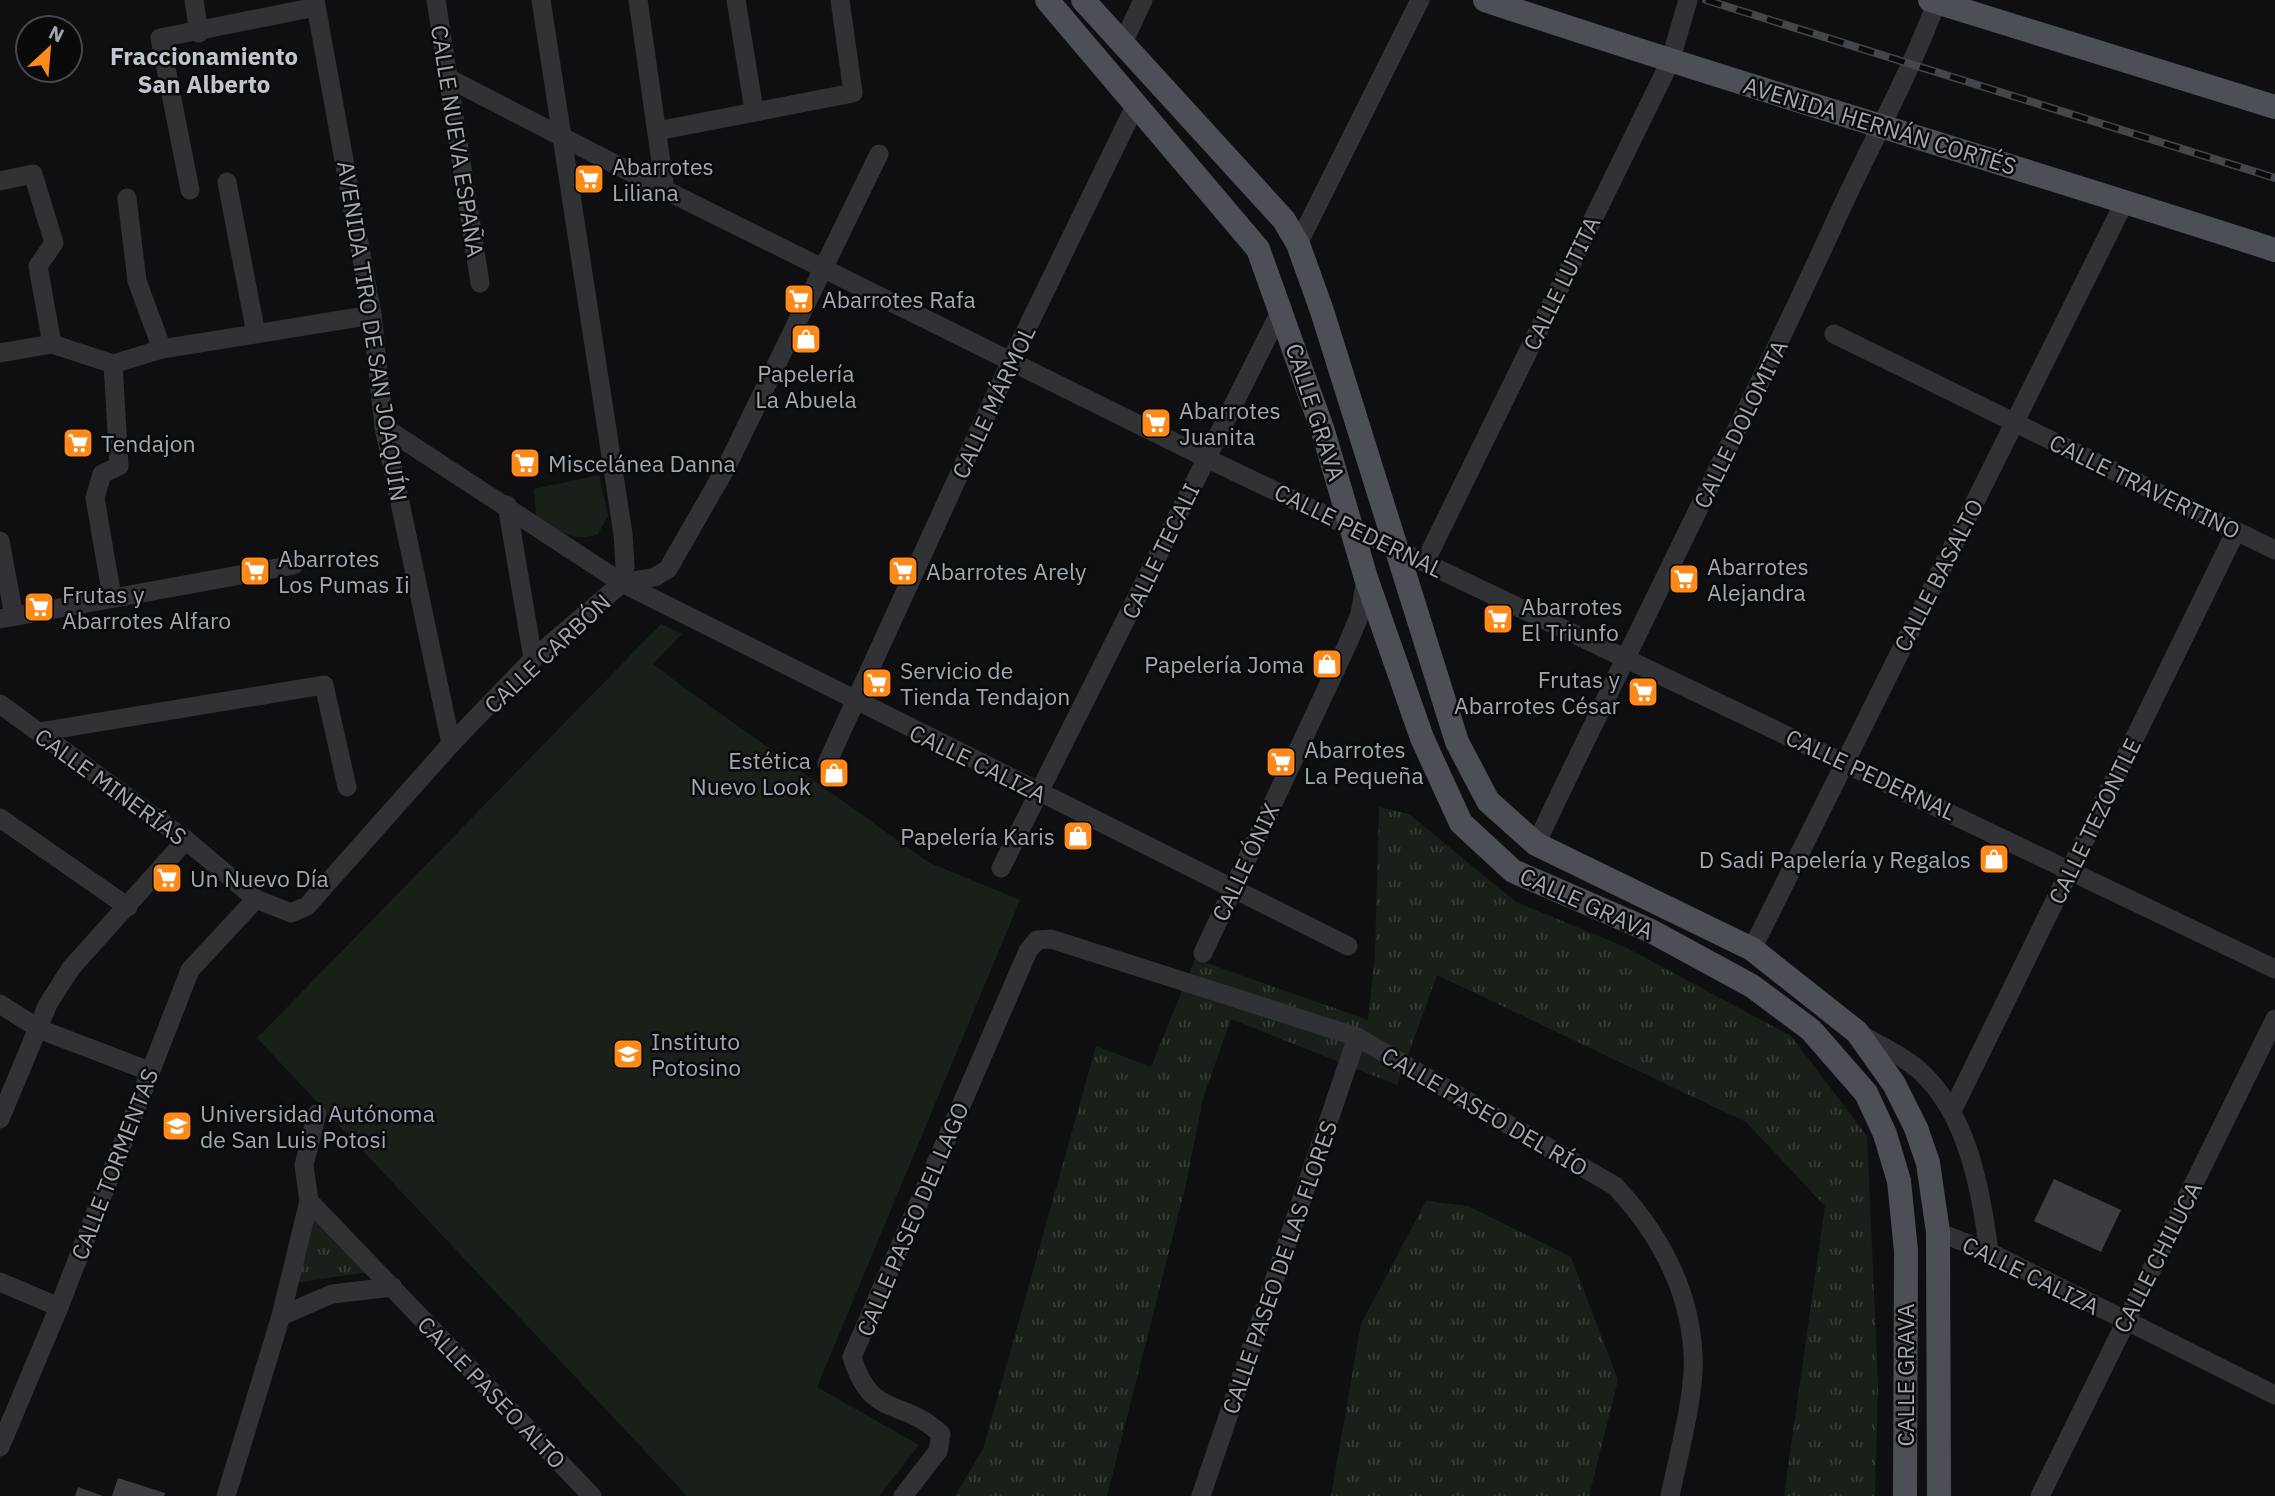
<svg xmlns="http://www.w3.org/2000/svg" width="2275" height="1496" viewBox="0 0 2275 1496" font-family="'IBM Plex Sans',sans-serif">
<defs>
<pattern id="grass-tufts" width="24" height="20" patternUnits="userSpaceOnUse" patternTransform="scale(1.75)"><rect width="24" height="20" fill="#192019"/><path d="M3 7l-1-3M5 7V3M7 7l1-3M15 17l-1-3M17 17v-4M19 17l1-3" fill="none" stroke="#373e38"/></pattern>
</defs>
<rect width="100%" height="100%" fill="#0f0f11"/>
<g fill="url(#grass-tufts)">
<path d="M1379 807 1409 814 1516 902 1625 947 1791 1036 1867 1136 1878 1383 1875 1496H1784L1825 1206 1746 1122 1437 975 1397 1085 1231 1019 1203 1098 1185 1188 1107 1496H955L983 1449 1096 1046 1151 1067 1195 959 1368 1020 1375 954Z"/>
<path d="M1426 1201 1468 1206 1571 1257 1618 1380 1589 1496H1331L1361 1324Z"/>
<path d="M319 1214 369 1272 294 1283 311 1220Z"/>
</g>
<g fill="#192019">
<path d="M599 475 608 516 598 534C574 544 557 529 536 517L534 489Z"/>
<path d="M661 624 682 634 653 664 686 689 928 862 1020 900 817 1387 919 1445 879 1496H687L257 1038Z"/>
</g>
<g fill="#3b3d41">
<path d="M2054 1179 2121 1210 2101 1252 2034 1221Z"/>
<path d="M118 1478 165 1493 164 1496H112Z"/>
<path d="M78 1487 103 1496H75Z"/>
</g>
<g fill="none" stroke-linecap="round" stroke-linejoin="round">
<g stroke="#303236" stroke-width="19">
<path d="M194 0 199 33"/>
<path d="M315 0 372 315 384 427 451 744"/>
<path d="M436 0 480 283"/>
<path d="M541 0 623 534 625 567 622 583"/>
<path d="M638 0 665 190"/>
<path d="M736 0 754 110"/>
<path d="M1123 43 1143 0"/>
<path d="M450 79 665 190 1206 458 2275 969"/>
<path d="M657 131 853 93 840 0"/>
<path d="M0 181 33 174 54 243 38 266 52 344"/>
<path d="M227 182 256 334"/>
<path d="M190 190 160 38 316 7"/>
<path d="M127 198 137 281 162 349"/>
<path d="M1298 244 1420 0"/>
<path d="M1834 334 2275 550"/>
<path d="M0 353 52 344 113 364"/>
<path d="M113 364 162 349 372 315"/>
<path d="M384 427 622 583 1348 946"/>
<path d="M507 505 533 659"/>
<path d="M0 541 14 616"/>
<path d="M1425 562 1670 62 1688 0"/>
<path d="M112 597 95 498 102 474 119 466 113 364"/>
<path d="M0 619 294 565"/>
<path d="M0 704 186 840 256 899 291 913 307 906 451 744 533 659 622 583 655 577 668 569 727 466 879 154"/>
<path d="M39 732 324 685 347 787"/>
<path d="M827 763 1011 361 1136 104"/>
<path d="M0 818 128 907"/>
<path d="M1536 844C1636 633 1743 424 1840 211 1872 141 1911 73 1937 0"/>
<path d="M1001 868 1282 308"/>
<path d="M1752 949 2125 201"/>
<path d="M1203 953 1348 643 1360 614 1366 578"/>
<path d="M0 1004 39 1029 149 1071"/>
<path d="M1860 1034C1879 1045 1902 1055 1919 1070 1968 1114 1981 1190 1989 1252"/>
<path d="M1952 1111 2236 531"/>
<path d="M317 1114 304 1165 309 1201 592 1496"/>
<path d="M0 1119 48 1004 71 968 186 840"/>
<path d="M1938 1232 1989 1252 2275 1395"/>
<path d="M0 1282 59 1307"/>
<path d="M281 1316 332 1294 393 1287"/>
<path d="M0 1447 59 1307 190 970 256 899"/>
<path d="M226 1496 281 1316 309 1201"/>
<path d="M903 1496 938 1451 941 1434C900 1396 872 1421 852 1357L1028 951 1037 940 1051 939 1357 1037 1615 1186C1659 1233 1689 1287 1693 1353 1696 1391 1678 1457 1670 1496"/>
<path d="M1201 1496 1357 1037"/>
<path d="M2040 1496 2275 1019"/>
</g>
<g stroke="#4c4f55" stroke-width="24">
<path d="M1047 0 1258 249 1323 431 1366 578 1422 738 1461 823 1513 871 1651 931 1752 986 1811 1030 1866 1093 1885 1134 1899 1181 1906 1251 1905 1496"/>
<path d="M1083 0 1284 220 1298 244 1322 311 1457 742 1488 801 1536 844 1752 949 1857 1032 1894 1084 1916 1128 1928 1163 1938 1232 1939 1496"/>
<path d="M1485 0C1747 88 2012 164 2275 250"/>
<path d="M1930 0 2275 107"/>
</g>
<g stroke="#43464b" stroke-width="8">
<path id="rail" d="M1706 0 2275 178"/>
</g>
<use href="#rail" stroke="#0a0a0b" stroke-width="5" stroke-dasharray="16" stroke-linecap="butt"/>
</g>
<defs>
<g id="supermarket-square" transform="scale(1.575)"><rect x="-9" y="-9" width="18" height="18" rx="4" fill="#ff8a19" stroke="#0a0a0b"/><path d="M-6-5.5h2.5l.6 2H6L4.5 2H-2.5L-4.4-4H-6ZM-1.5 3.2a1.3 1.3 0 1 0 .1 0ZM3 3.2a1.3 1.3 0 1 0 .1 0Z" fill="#fff"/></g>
<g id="shop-square" transform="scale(1.575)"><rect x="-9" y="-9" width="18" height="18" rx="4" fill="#ff8a19" stroke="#0a0a0b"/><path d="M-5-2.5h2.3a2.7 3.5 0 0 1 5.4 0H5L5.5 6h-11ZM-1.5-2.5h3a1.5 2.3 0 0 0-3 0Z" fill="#fff"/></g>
<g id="university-square" transform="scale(1.575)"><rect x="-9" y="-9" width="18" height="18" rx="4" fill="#ff8a19" stroke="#0a0a0b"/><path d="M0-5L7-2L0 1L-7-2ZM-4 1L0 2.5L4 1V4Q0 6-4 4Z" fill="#fff"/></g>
</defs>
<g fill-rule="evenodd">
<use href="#supermarket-square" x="589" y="179"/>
<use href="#supermarket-square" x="799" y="299"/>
<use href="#shop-square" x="806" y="339"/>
<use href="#supermarket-square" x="1156" y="423"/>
<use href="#supermarket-square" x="78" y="443"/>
<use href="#supermarket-square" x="525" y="463"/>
<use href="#supermarket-square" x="255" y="571"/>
<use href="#supermarket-square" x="903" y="571"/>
<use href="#supermarket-square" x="1684" y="579"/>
<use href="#supermarket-square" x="39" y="607"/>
<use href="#supermarket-square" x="1498" y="619"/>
<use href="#shop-square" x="1327" y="664"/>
<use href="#supermarket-square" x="877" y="683"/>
<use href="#supermarket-square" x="1643" y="692"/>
<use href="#supermarket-square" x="1281" y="762"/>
<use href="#shop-square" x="834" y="773"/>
<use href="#shop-square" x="1078" y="836"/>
<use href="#shop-square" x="1994" y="859"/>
<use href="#supermarket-square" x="167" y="878"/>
<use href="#university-square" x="628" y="1054"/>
<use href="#university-square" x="177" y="1126"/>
</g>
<g text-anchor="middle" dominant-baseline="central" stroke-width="5" stroke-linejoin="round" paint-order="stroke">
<g font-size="23" fill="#9fa8b3" stroke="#0a0a0b">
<text transform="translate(1880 125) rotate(17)">AVENIDA HERNÁN CORTÉS</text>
<text transform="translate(458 141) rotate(81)">CALLE NUEVA ESPAÑA</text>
<text transform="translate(1561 283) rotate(-64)">CALLE LUTITA</text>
<text transform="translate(373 331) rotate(81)">AVENIDA TIRO DE SAN JOAQUÍN</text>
<text transform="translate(993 402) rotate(-65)">CALLE MÁRMOL</text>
<text transform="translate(1316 412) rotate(72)">CALLE GRAVA</text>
<text transform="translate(1740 424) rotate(-64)">CALLE DOLOMITA</text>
<text transform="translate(2145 486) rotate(26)">CALLE TRAVERTINO</text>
<text transform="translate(1359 530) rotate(26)">CALLE PEDERNAL</text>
<text transform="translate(1160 551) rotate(-64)">CALLE TECALI</text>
<text transform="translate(1938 575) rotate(-63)">CALLE BASALTO</text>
<text transform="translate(547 653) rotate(-43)">CALLE CARBÓN</text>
<text transform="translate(978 763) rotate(26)">CALLE CALIZA</text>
<text transform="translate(1871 774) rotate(25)">CALLE PEDERNAL</text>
<text transform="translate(111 786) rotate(36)">CALLE MINERÍAS</text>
<text transform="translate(2094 821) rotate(-64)">CALLE TEZONTLE</text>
<text transform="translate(1245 862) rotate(-65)">CALLE ÓNIX</text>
<text transform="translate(1587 903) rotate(24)">CALLE GRAVA</text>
<text transform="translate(1485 1111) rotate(30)">CALLE PASEO DEL RÍO</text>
<text transform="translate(114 1164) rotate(-69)">CALLE TORMENTAS</text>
<text transform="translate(912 1219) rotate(-67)">CALLE PASEO DEL LAGO</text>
<text transform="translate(2157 1257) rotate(-63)">CALLE CHILUCA</text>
<text transform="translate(1279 1267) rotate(-71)">CALLE PASEO DE LAS FLORES</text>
<text transform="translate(2031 1275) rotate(26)">CALLE CALIZA</text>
<text transform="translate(1905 1375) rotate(-90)">CALLE GRAVA</text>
<text transform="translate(492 1392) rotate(46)">CALLE PASEO ALTO</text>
</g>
<g font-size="23" fill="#9fa8b3" stroke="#0a0a0b" text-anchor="start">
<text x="612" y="166">Abarrotes<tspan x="612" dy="26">Liliana</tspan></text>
<text x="822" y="299">Abarrotes Rafa</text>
<text x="806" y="373" text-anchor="middle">Papelería<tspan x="806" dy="26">La Abuela</tspan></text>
<text x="1179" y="410">Abarrotes<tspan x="1179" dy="26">Juanita</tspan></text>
<text x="101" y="443">Tendajon</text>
<text x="548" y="463">Miscelánea Danna</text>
<text x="278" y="558">Abarrotes<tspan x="278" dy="26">Los Pumas Ii</tspan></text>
<text x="1707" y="566">Abarrotes<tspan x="1707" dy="26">Alejandra</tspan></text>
<text x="926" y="571">Abarrotes Arely</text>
<text x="62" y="594">Frutas y<tspan x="62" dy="26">Abarrotes Alfaro</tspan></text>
<text x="1521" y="606">Abarrotes<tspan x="1521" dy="26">El Triunfo</tspan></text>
<text x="1304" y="664" text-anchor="end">Papelería Joma</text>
<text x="900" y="670">Servicio de<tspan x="900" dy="26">Tienda Tendajon</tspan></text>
<text x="1620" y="679" text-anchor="end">Frutas y<tspan x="1620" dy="26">Abarrotes César</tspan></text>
<text x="1304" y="749">Abarrotes<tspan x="1304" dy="26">La Pequeña</tspan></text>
<text x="811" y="760" text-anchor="end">Estética<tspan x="811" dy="26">Nuevo Look</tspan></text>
<text x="1055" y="836" text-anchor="end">Papelería Karis</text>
<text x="1971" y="859" text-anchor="end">D Sadi Papelería y Regalos</text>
<text x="190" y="878">Un Nuevo Día</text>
<text x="651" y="1041">Instituto<tspan x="651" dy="26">Potosino</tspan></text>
<text x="200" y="1113">Universidad Autónoma<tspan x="200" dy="26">de San Luis Potosi</tspan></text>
</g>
<g font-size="24" font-weight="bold" fill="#c0c6cf" stroke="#0a0a0b">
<text x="204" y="56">Fraccionamiento<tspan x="204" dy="28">San Alberto</tspan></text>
</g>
</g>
<g transform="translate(49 49) rotate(26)"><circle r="33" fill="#0a0a0b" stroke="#46494e" stroke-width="2"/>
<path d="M0-5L12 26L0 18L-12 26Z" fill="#ff8a19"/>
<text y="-10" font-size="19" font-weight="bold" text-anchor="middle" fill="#9fa8b3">N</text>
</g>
</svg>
